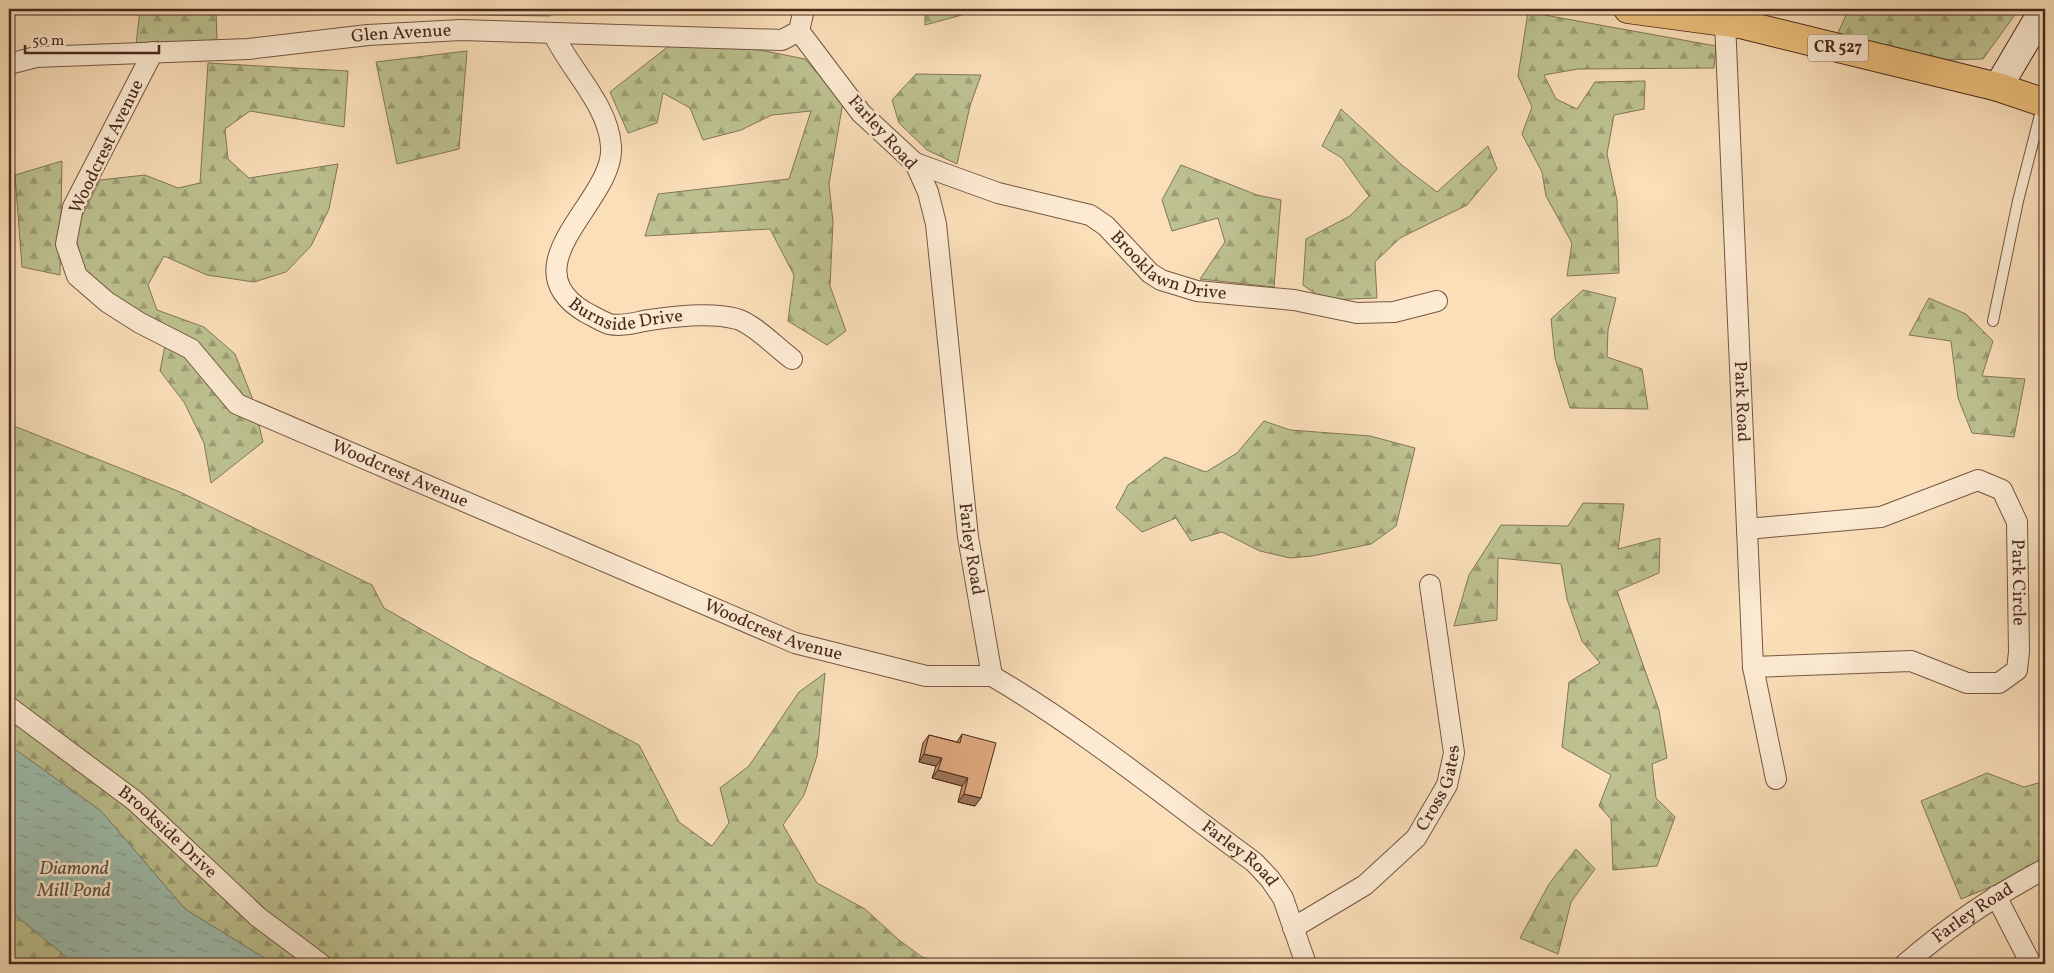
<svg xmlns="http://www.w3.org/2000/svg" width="2054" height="973" viewBox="0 0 2054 973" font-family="Vollkorn,serif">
<defs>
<pattern id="forest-firs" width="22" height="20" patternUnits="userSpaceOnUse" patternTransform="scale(1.25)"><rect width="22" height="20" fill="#bdc290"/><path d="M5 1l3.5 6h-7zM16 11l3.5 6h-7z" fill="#9c9e75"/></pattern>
<pattern id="water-ripples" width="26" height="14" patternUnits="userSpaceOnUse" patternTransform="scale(1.25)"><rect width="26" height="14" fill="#9ebdad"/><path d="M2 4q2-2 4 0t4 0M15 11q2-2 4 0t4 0" fill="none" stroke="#839a8c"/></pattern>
</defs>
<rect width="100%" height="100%" fill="#fadfb9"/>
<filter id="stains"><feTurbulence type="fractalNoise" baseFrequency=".004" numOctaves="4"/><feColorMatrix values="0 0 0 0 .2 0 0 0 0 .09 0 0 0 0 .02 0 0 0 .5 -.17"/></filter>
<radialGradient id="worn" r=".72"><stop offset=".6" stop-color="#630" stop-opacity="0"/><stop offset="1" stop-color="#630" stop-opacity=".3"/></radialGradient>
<g fill="url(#forest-firs)" stroke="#837656">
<path d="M140 9H216L217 42 136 45Z"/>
<path d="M414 9H550V16L414 14Z"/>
<path d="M925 9H969V13L925 25Z"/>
<path d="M1849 9H1926L1953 13 1984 9H2019L1983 59 1945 60 1836 37Z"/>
<path d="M1528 12 1716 46 1714 68 1578 69 1544 75 1556 99 1577 109 1595 82 1645 81 1644 109 1614 115 1607 154 1617 200 1619 273 1567 276 1572 243 1546 196 1542 172 1522 134 1532 107 1518 76Z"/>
<path d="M670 45 760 50 805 59 843 102 829 184 833 222 830 286 846 331 827 345 788 321 794 275 770 229 645 236 658 194 789 179 811 111 772 115 741 130 703 140 690 108 663 93 657 123 628 133 610 92Z"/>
<path d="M467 51 459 149 397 164 376 62Z"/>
<path d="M208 63 348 71 344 127 250 111 225 129 228 159 249 178 338 164 329 209 311 246 286 272 254 282 207 275 164 256 148 285 157 310 204 327 235 354 253 400 263 442 211 483 204 443 184 402 160 371 168 330C129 309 73 286 76 233 77 222 95 191 100 180L145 175 178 188 200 183Z"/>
<path d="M916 74 981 75 970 106 957 164 927 150 899 123 892 100Z"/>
<path d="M1341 109 1403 166 1437 192 1488 146 1497 169 1467 205 1400 238 1375 262 1377 298 1324 300 1303 285 1306 239 1350 216 1369 196 1342 158 1322 146Z"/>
<path d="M62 161 60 275 22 267 15 175Z"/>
<path d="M1181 165 1257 195 1281 200 1274 287 1200 279 1225 242 1218 218 1172 231 1162 200Z"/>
<path d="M1583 290 1616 298 1608 330 1607 357 1642 369 1648 409 1570 408 1555 358 1551 319Z"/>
<path d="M1929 298 1966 314 1993 341 1982 376 2025 379 2014 437 1972 433 1958 398 1951 341 1909 335Z"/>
<path d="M1264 421 1290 430 1370 436 1415 448 1396 526 1371 544 1312 556 1290 558 1260 551 1222 532 1191 541 1176 518 1142 532 1116 508 1128 485 1165 457 1206 472 1237 453Z"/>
<path d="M9 424 180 492 372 585 384 608 470 657 639 745 679 822 712 846 729 823 720 788 749 766 799 692 825 673 817 756 804 795 783 825 817 883 865 909 899 940 922 957 953 964H274L185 909 101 811 9 745Z"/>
<path d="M1583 503 1624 504 1618 549 1660 538 1659 573 1617 591 1659 710 1667 758 1652 764 1656 798 1675 817 1657 866 1613 870 1611 819 1599 806 1611 775 1562 747 1569 682 1600 663 1582 641 1567 599 1561 564 1498 558 1497 620 1454 626 1469 575 1501 525 1568 526Z"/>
<path d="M1987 773 2024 787 2045 781V857L2010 879 1961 899 1921 801Z"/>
<path d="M1576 849 1595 869 1571 902 1558 954 1520 938 1549 884Z"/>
<path d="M9 910 75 964H9Z"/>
</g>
<path fill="url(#water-ripples)" stroke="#7c8273" d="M9 745 101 811 185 909 274 964H75L9 910Z"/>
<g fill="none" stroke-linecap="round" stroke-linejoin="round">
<g stroke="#755643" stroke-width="12">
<path id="lane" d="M1993 321 2018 201 2043 103"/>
</g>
<g stroke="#755643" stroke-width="22">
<g id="street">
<path id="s1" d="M1725 22 1753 667 1776 779"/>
<path id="s2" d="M799 31 861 113 915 163 928 192 936 224 968 537 992 676C1084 730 1168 799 1254 862L1270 879 1283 898 1306 964"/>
<path id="s3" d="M553 33C570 70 608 104 611 146 616 200 506 264 585 312 593 316 601 321 609 324 623 327 636 322 650 320 676 316 711 312 737 319 754 324 777 348 792 359"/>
<path id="s4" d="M153 52 73 207 66 244 77 276 107 302 140 323 191 349 237 404 795 643 926 676H992"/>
<path id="s5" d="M9 64 36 57 248 49 368 35 461 30 782 40 799 31 804 9"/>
<path id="s6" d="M915 163 998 193 1090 215 1106 226 1150 273 1161 280 1197 291 1294 300 1357 313 1394 312 1437 301"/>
<path id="s7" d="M1747 529 1881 517 1978 480 2002 490 2017 522 2019 652 2017 670 1999 683H1967L1911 661 1753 667"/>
<path id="s8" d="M9 707 135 801 258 917 321 964"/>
<path d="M1996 896 2031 964"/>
<path id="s9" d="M1293 928 1365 885 1416 838 1447 785 1454 753 1430 585"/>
<path id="s10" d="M1905 964C1948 927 1995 895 2045 869"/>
</g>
</g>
<g stroke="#49291c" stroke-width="30">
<path id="secondary" d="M1998 87 2044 9"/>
</g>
<g stroke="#49291c" stroke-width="30">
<path id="primary" d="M1628 9 1740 24 1998 87 2045 103"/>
</g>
<use href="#lane" stroke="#fcead2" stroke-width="10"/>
<use href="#street" stroke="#fcead2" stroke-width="20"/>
<use href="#secondary" stroke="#fcead2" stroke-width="28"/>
<use href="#primary" stroke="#edc07c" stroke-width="28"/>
</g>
<path fill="#bf8f6b" stroke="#49291c" d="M962 734 975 806 958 802 962 786 932 778 936 766 919 762 923 743 929 735 957 742Z"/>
<g fill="#9b7457" stroke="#49291c">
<path d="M924 754 942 758 936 766 919 762Z"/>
<path d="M938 770 968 778 962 786 932 778Z"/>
<path d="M964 794 981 798 975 806 958 802Z"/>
</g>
<path fill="#dea67c" stroke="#49291c" d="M962 734 996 743 981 798 964 794 968 778 938 770 942 758 924 754 929 735 960 743Z"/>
<g text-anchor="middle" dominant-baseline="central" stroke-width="5" stroke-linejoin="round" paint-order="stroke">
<rect fill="#fcead2" stroke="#7f6353" stroke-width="1" x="1808" y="34.5" width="60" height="27" rx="4"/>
<g font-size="16" font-weight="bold" fill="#49291c">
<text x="1838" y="48">CR 527</text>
</g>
<g font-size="18" fill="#49291c" stroke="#fcead2">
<text stroke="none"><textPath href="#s5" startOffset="394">Glen Avenue</textPath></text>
<text transform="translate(882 133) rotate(48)">Farley Road</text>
<text transform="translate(107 147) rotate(-64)">Woodcrest Avenue</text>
<text stroke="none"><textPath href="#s6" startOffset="280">Brooklawn Drive</textPath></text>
<text stroke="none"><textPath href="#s3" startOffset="361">Burnside Drive</textPath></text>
<text stroke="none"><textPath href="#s1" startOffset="380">Park Road</textPath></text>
<text stroke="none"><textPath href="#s4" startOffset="631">Woodcrest Avenue</textPath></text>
<text stroke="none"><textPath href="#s2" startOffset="568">Farley Road</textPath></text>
<text stroke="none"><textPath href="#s7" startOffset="360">Park Circle</textPath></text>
<text stroke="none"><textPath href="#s4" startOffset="1036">Woodcrest Avenue</textPath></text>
<text stroke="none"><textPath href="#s9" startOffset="209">Cross Gates</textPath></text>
<text stroke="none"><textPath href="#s8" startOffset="202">Brookside Drive</textPath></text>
<text stroke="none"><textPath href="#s2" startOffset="1002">Farley Road</textPath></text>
<text stroke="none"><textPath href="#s10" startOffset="85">Farley Road</textPath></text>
</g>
<g font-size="19" font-style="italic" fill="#5e4e40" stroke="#fcead2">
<text x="74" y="869">Diamond<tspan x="74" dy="22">Mill Pond</tspan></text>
</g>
</g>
<rect width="2054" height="973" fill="none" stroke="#fadfb9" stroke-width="30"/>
<rect x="10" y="10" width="2034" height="953" fill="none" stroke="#49291c" stroke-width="2.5"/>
<rect x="15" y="15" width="2024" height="943" fill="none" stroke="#49291c"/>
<path d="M25 45v8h134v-8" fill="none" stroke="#49291c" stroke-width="2.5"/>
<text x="32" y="45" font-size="15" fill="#49291c" stroke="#fcead2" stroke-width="4" paint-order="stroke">50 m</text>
<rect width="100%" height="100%" filter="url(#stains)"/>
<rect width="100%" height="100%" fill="url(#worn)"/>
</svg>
